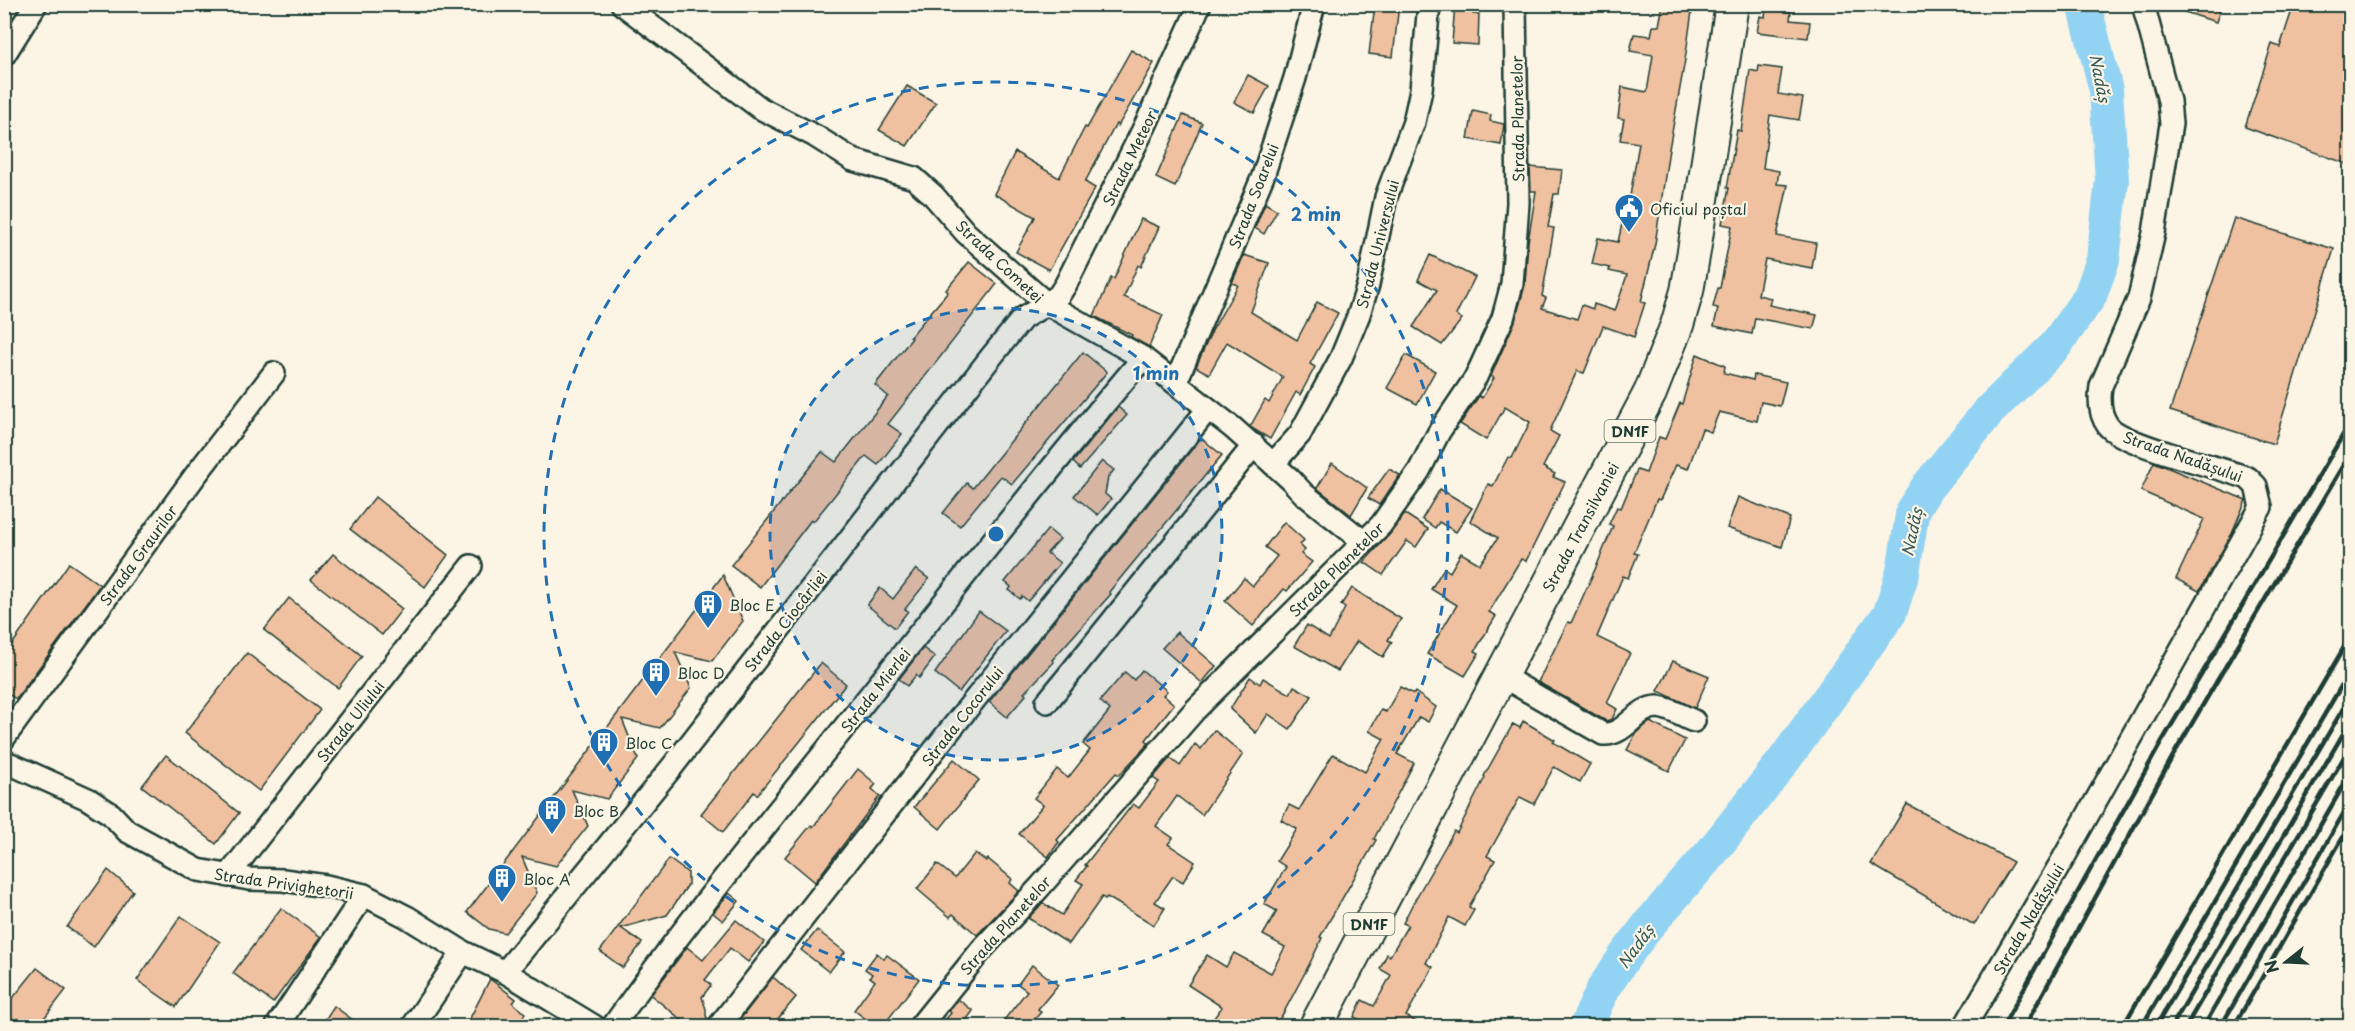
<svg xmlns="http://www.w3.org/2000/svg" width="2355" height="1031" viewBox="0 0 2355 1031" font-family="'Playpen Sans',sans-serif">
<rect width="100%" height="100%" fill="#fcf5e5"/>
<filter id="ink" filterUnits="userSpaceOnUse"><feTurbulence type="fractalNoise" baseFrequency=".0167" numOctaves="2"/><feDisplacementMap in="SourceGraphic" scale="12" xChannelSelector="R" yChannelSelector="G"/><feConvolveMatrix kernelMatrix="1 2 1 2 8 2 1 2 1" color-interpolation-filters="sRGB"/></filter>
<g filter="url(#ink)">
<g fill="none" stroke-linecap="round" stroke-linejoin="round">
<path stroke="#92d3f3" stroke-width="34" d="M1586 1026 1603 989 1625 956 1650 923 1711 853 1785 759 1890 613 1903 572 1913 509 1928 486 1989 411 2055 346 2090 296 2103 260 2112 180 2106 90 2084 4"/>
</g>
<g fill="#f0c1a0" stroke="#1f3d34" stroke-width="1.5">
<path d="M1375 4H1399L1393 57 1369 54Z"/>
<path d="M1455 4H1474L1473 14H1479L1478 45 1452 43Z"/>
<path d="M1663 4H1693L1685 60 1669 149 1655 244 1641 302 1645 303 1634 337 1603 326 1584 373 1577 371 1550 431 1559 436 1543 467 1555 474 1553 477 1565 482 1526 561 1521 559 1489 612 1496 616 1475 651 1479 653 1465 676 1427 654 1457 605 1431 589 1444 568 1450 572 1461 553 1480 564 1498 538 1470 521 1488 484 1493 486 1508 457 1512 458 1530 422 1505 407 1486 440 1460 424 1479 396 1482 398 1494 378 1491 376 1515 321 1525 285 1528 242 1536 191H1531L1530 167 1562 170 1559 194H1554L1548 227 1554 228 1542 296 1546 298 1542 308 1577 319 1582 305 1593 309 1594 304 1615 311 1627 275 1609 271 1610 268 1592 264 1598 238 1618 242 1627 201 1629 202 1639 143 1620 140 1624 119 1618 118 1622 87 1647 92 1653 55 1630 51 1634 34 1651 36 1653 26H1659Z"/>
<path d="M2172 4H2222L2216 22 2172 8Z"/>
<path d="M2294 4H2350V165L2245 127 2272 44 2280 47Z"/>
<path d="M1766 9 1791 12 1790 20 1810 22 1808 38 1757 32 1760 16 1765 17Z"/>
<path d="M1131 50 1154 63 1118 126 1116 124 1085 182 1095 188 1049 270 1016 252 1035 217 994 194 1015 152 1059 178 1085 127 1087 128Z"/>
<path d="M1759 66 1782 69 1778 94 1803 98 1799 120 1770 115 1763 168 1779 171 1777 184 1788 185 1777 236 1816 243 1812 268 1765 259 1758 295 1771 298 1769 305 1817 315 1813 329 1755 318 1752 334 1714 326 1718 308 1713 307 1718 288H1720L1732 226 1722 224 1729 188H1727L1737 130 1741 131 1750 70 1758 72Z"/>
<path d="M1248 75 1269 86 1254 113 1234 102Z"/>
<path d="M907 86 936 103 907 146 879 130Z"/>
<path d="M1473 111 1491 115 1490 121 1504 124 1501 145 1468 139Z"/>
<path d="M1183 115 1202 123 1175 187 1156 178Z"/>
<path d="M1265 203 1277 210 1264 234 1255 228Z"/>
<path d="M2234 218 2334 249 2274 444 2170 411Z"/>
<path d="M1141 219 1159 227 1141 267 1138 265 1124 297 1163 315 1149 347 1131 337 1132 335 1094 316 1111 278 1114 279Z"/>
<path d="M1244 255 1269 263 1251 312 1297 340 1317 302 1338 313 1310 364 1315 367 1300 395 1296 392 1270 439 1250 427 1265 400 1269 403 1283 377 1227 342 1209 374 1196 367 1212 331 1238 285 1232 283Z"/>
<path d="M1430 255 1475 277 1456 315 1462 319 1442 345 1413 327 1437 290 1418 280Z"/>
<path d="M969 262 997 284 888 424 902 434 878 465 866 456 813 522 811 520 760 587 731 565 822 452 836 462 888 396 875 385 912 338 910 337 948 292 946 290Z"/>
<path d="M1083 352 1107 372 1012 484 1001 476 960 526 943 513 967 483 973 488Z"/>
<path d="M1697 354 1725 366 1724 373 1753 380 1754 375 1786 382 1780 406 1761 402 1757 421 1719 412 1711 432 1702 429 1688 469 1676 465 1660 500 1657 499 1634 553 1638 554 1628 578 1623 576 1597 637 1630 653 1607 703 1617 709 1612 719 1606 721 1538 682 1568 622 1571 623 1597 565 1613 526 1609 524 1617 507 1621 508 1637 470 1646 473 1659 437 1665 439 1680 403 1682 404Z"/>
<path d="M1406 355 1435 371 1417 404 1387 388Z"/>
<path d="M1118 407 1127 415 1080 469 1073 462Z"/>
<path d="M1201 438 1222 455 1109 592 1111 594 1052 660 1054 662 1024 693 1026 695 1007 717 989 702Z"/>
<path d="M1102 461 1114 470 1108 477 1105 494 1111 499 1098 515 1074 496Z"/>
<path d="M2154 462 2246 500 2231 535 2199 591 2176 579 2204 519 2141 491Z"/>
<path d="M1332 463 1367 488 1351 515 1317 488Z"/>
<path d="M1389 469 1400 475 1379 505 1368 498Z"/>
<path d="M1440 489 1472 508 1456 532 1439 522 1435 528 1422 519Z"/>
<path d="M375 497 448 555 425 587 350 529Z"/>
<path d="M1738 497 1790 518 1782 547 1727 528Z"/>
<path d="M1405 514 1428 529 1416 547 1407 541 1383 575 1364 562 1390 534Z"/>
<path d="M1284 522 1304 540 1300 545 1305 550 1301 554 1312 562 1287 591 1284 589 1253 626 1225 601 1244 578 1253 586 1277 556 1265 547Z"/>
<path d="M1048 529 1060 539 1047 553 1060 563 1028 601 1022 596 1020 599 1009 590 1011 587 1005 582Z"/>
<path d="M333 554 402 609 382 635 311 580Z"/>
<path d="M69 563 100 585 16 699 4 691V656Z"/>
<path d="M916 569 929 579 905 609 908 611 895 628 867 605 880 588 893 599Z"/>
<path d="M723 575 743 621 712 661 675 652 691 688 660 728 622 719 638 759 607 799 572 790 588 826 556 866 522 857 537 893 505 933 489 929 467 912Z"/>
<path d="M1352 588 1401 619 1388 640 1392 642 1383 657 1357 641 1338 671 1294 646 1307 625 1329 639 1345 608 1341 605Z"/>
<path d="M289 598 362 656 338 688 264 630Z"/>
<path d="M979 611 1006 631 959 692 935 673Z"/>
<path d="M1177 632 1216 666 1202 683 1162 648Z"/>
<path d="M923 648 935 657 919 678 916 675 907 686 899 679Z"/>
<path d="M247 653 320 710 259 791 185 733Z"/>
<path d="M1673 661 1709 676 1695 708 1658 691Z"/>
<path d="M821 663 846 684 757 795 754 792 723 832 701 814Z"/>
<path d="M1142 670 1167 691 1163 695 1174 704 1146 740 1149 743 1119 775 1116 773 1057 840 1059 842 1048 857 1019 834 1043 805 1034 798 1057 769 1068 778 1090 750 1083 744 1110 710 1100 701 1125 672 1134 680Z"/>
<path d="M1250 677 1260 684 1263 678 1290 694 1294 686 1312 696 1290 729 1268 714 1256 733 1230 709Z"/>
<path d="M1400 687 1414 694 1415 692 1436 707 1428 722 1419 717 1397 754 1414 763 1374 839 1376 840 1320 937 1322 938 1309 965 1284 1012 1275 1026H1208L1222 1007 1188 985 1207 955 1226 967 1234 953 1271 973 1285 947 1263 935 1277 911 1264 904 1286 867 1277 861 1297 829 1281 820 1289 805 1299 810 1333 754 1365 772 1384 739 1369 731 1381 710 1386 712Z"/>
<path d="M1523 721 1555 740 1553 742 1590 764 1580 782 1554 767 1534 804 1520 797 1487 856 1495 860 1469 907 1474 910 1465 926 1449 917 1426 963 1433 967 1406 1016 1423 1026H1372L1354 1017 1362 1000 1374 1006 1391 975 1380 969 1387 954 1390 956 1408 925 1403 923 1412 905 1454 831 1457 833 1485 777 1484 776 1513 724 1520 728Z"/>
<path d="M1650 722 1685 740 1669 771 1627 750 1636 733Z"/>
<path d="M1214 730 1243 754 1202 815 1177 796 1156 826 1173 838 1168 844 1195 862 1183 882 1173 876 1155 902 1165 908 1154 925 1107 897 1105 899 1102 897 1069 944 1028 918 1043 903 1062 915 1083 884 1076 880 1087 866 1085 865 1133 804 1139 808 1159 782 1153 778 1170 758 1180 766 1195 744 1201 749Z"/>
<path d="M166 755 239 813 216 844 142 786Z"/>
<path d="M954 759 979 780 940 829 914 807Z"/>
<path d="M858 769 876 784 872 789 880 796 815 882 785 857 811 825 813 827Z"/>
<path d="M1907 804 2013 862 1974 925 1871 864Z"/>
<path d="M975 853 986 861 988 859 1012 879 1010 883 1019 891 977 935 953 914 950 917 917 889 937 864 955 878Z"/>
<path d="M669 859 688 873V885L667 915 621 928 642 943 623 968 600 951Z"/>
<path d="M108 870 133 891 94 947 67 927Z"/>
<path d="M729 893 739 901 723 921 713 913Z"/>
<path d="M281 908 321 937 273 1003 233 973Z"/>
<path d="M181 916 220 942 176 1007 137 980Z"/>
<path d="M736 920 764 942 748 962 730 948 705 980 711 985 702 997 706 1009V1016L708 1019 707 1026H689L651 995 687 947 703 960Z"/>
<path d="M817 930 845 952 829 972 801 950Z"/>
<path d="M877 953 884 959 887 955 919 979 883 1026H875L854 1010 875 981 870 977 872 974 865 969Z"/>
<path d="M1032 965 1058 985 1038 1009 1041 1012 1029 1026H1012L1004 1020 1027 991 1018 984Z"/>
<path d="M37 968 66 990 38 1026H4V1009Z"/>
<path d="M773 977 796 997 772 1026H735Z"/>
<path d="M490 979 516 999 513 1003 525 1013 518 1026H466Z"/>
<path d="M958 999 973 1011 962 1026H940L951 1013 949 1011Z"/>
<path d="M334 1006 361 1026H321Z"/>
</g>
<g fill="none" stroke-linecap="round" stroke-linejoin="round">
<g stroke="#1f3d34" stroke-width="26">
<g id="minor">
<path d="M622 4 760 108 815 136 853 160 914 178 933 195 966 233 1047 304 1143 358 1233 428 1290 479 1304 494 1364 542"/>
<path d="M4 55 36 4"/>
<path d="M1176 382 1263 176 1295 78 1314 4"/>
<path d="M1273 464 1300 434 1341 358 1359 314 1368 285 1386 197 1414 122 1421 90 1429 4"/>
<path d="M1500 675 1603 734C1626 736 1635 707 1658 707 1670 708 1683 717 1694 721"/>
<path d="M1047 702 1254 445"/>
<path d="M4 738 195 476 274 373"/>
<path d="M4 761 88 799 111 814 127 831 198 870 249 879 283 880 326 886 364 895 407 917 463 952 505 972 594 1026"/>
<path d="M228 876 471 566"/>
<path d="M505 972 672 767 991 357 1023 318 1047 304 1059 295 1066 284 1146 124 1200 4"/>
<path d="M277 1026 364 895"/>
<path d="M413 1026 463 952"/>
<path d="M613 1026C692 914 781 808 866 700 958 585 1048 469 1143 358"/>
<path d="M719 1026 943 739 1208 409"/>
<path d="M920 1026 982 949 1039 888 1195 710 1381 525 1419 471 1439 432 1476 377 1503 318 1512 284 1518 203 1515 4"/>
<path d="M1965 1026 2062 861 2261 507 2256 486 2248 478C2219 467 2123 445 2108 426 2099 414 2099 400 2101 386L2139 298 2154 233 2171 124 2169 101 2143 4"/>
</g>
</g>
<g stroke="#1f3d34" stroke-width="36">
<path id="primary" d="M1316 1026 1650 393 1677 325 1687 291 1694 251 1732 4"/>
</g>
<use href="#minor" stroke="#fcf5e5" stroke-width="21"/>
<use href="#primary" stroke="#fcf5e5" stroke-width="32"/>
<g stroke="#1f3d34" stroke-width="4.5">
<path d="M2003 1026 2161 743 2350 423"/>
<path d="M2025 1026 2174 754 2350 455"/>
<path d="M2123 1026 2350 637"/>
<path d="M2142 1026 2350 671"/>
<path d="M2156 1026 2350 697"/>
<path d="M2172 1026 2350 722"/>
<path d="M2186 1026 2350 747"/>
<path d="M2204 1026 2350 774"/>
<path d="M2221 1026 2350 802"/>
<path d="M2234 1026 2350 825"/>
</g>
</g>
</g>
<circle cx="996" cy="534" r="226" fill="#1f6fb2" fill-opacity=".12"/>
<g fill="none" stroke="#1f6fb2" stroke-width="3" stroke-dasharray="10 8">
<circle cx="996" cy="534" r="226"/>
<circle cx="996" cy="534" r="452"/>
</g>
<defs>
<g id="civic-pin" transform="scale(1.5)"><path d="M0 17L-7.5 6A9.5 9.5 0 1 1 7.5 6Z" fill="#1f6fb2" stroke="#fcf5e5"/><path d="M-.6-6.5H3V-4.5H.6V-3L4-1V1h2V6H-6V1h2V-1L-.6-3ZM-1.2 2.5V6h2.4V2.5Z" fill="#fff"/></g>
<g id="building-pin" transform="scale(1.5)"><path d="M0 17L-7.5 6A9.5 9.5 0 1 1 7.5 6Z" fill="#1f6fb2" stroke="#fcf5e5"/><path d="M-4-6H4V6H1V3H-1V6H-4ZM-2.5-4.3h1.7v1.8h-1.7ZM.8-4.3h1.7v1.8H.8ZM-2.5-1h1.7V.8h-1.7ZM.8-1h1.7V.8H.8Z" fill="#fff"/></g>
</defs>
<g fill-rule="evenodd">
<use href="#civic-pin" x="1629" y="208"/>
<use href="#building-pin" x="708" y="604"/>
<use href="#building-pin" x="656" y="672"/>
<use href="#building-pin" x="604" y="742"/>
<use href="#building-pin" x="552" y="810"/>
<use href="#building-pin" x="502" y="878"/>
</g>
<g text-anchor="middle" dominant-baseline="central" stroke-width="4.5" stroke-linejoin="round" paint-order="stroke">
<g fill="#fcf5e5" stroke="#617469" stroke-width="1.5">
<rect x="1604.5" y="420" width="51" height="22" rx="4.5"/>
<rect x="1343.5" y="913" width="51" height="22" rx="4.5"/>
</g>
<g font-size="14" font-weight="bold" fill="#1f3d34">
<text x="1630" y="431">DN1F</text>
<text x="1369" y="924">DN1F</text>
</g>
<g font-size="15" fill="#1f3d34" stroke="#fcf5e5">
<text transform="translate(1517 119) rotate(-91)">Strada Planetelor</text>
<text transform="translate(1129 158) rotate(-64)">Strada Meteor</text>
<text transform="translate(1253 196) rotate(-69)">Strada Soarelui</text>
<text transform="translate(1377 244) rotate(-76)">Strada Universului</text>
<text transform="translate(1000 261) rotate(43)">Strada Cometei</text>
<text transform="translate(2183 456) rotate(19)">Strada Nadășului</text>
<text transform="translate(1580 527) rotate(-62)">Strada Transilvaniei</text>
<text transform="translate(138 555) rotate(-54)">Strada Graurilor</text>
<text transform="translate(1336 569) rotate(-45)">Strada Planetelor</text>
<text transform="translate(785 621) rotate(-52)">Strada Ciocârliei</text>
<text transform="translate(875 690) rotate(-52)">Strada Mierlei</text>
<text transform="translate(962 716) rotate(-52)">Strada Cocorului</text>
<text transform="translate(350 721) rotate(-52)">Strada Uliului</text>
<text transform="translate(284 883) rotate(8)">Strada Privighetorii</text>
<text transform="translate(2028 919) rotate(-60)">Strada Nadășului</text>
<text transform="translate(1005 925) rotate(-48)">Strada Planetelor</text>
</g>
<g font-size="15" fill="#1f3d34" stroke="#fcf5e5" text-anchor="start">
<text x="1650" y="208">Oficiul poștal</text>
<text x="729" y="604">Bloc E</text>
<text x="677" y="672">Bloc D</text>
<text x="625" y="742">Bloc C</text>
<text x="573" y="810">Bloc B</text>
<text x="523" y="878">Bloc A</text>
</g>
<g font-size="16" font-style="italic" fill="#365b5a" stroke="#fcf5e5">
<text transform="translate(2101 78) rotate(79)">Nadăș</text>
<text transform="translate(1911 532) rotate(-78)">Nadăș</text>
<text transform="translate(1635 946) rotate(-54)">Nadăș</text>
</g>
</g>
<circle cx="996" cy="534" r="9" fill="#1f6fb2" stroke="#fcf5e5" stroke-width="3"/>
<g font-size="18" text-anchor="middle" font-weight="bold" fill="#1f6fb2" stroke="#fcf5e5" stroke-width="4.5" stroke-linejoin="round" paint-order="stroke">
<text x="1316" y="221">2 min</text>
<text x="1156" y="380">1 min</text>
</g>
<rect width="2355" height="1031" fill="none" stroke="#fcf5e5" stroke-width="24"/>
<rect x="12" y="12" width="2331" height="1007" fill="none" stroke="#1f3d34" stroke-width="2" filter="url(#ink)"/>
<g transform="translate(2286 962) rotate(252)" stroke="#fcf5e5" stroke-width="4.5" paint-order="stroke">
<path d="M0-4.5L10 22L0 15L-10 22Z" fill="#1f3d34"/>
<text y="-9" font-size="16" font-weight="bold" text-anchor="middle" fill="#1f3d34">N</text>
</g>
</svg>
